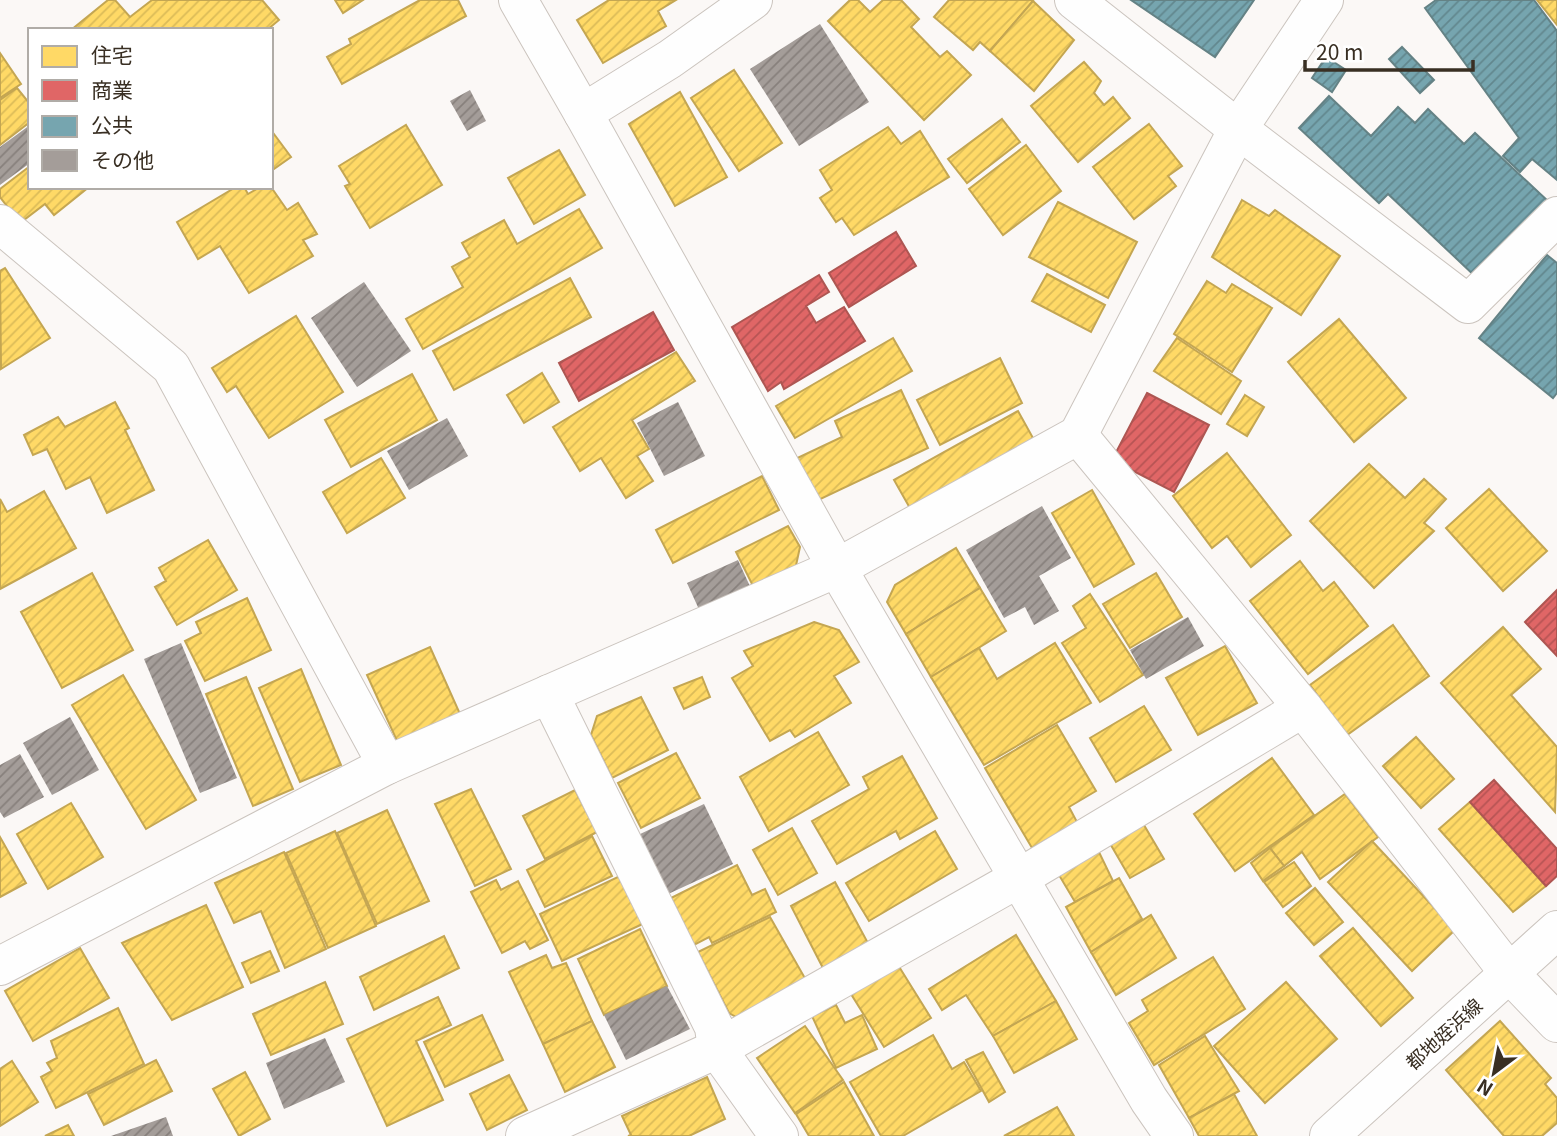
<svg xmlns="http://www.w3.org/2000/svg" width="1557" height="1136" viewBox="0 0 1557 1136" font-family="Georgia,'Noto Sans JP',serif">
<defs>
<pattern id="homes-hatch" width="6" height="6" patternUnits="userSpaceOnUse" patternTransform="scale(1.75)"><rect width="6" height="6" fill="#ffd966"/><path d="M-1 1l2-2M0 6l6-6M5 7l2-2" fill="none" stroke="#dbbb58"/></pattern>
<pattern id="shops-hatch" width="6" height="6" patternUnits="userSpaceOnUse" patternTransform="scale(1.75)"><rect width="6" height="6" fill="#e06666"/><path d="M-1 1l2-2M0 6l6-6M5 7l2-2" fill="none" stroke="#b75454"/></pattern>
<pattern id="public-hatch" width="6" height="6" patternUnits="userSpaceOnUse" patternTransform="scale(1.75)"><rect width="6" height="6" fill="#76a5af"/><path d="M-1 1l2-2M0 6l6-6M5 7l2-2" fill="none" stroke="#62878e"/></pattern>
<pattern id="building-hatch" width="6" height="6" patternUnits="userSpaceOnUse" patternTransform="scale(1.75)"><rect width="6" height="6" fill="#a49d99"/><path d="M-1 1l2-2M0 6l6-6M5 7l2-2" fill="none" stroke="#87807c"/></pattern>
</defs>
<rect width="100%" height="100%" fill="#fbf8f6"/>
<g fill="url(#homes-hatch)" stroke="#c4a652" stroke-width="2">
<path d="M108 0H115L130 17 152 0H262L279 20 267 30H71Z"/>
<path d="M335 0H363L343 13Z"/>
<path d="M420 0H458L466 16 342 84 327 57 351 44 349 39Z"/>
<path d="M609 0H676L658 11 666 26 603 63 577 20Z"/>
<path d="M850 0H858L870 12 883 0H901L919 19 911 27 940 57 947 51 971 75 924 120 828 21Z"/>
<path d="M949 0H1031L1033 1 990 51 980 42 973 50 934 17Z"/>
<path d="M1537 0H1557V25Z"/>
<path d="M1033 1 1074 40 1034 91 990 51Z"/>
<path d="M0 53 21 84 0 98Z"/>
<path d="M1084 62 1101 81 1094 93 1104 105 1113 97 1130 118 1078 162 1031 106Z"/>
<path d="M734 70 782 143 739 171 691 98Z"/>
<path d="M17 88 30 104V122L0 145V100Z"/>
<path d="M680 92 727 177 675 206 629 124Z"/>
<path d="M1002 119 1020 142 967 183 948 159Z"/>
<path d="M1149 124 1182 166 1168 176 1176 186 1134 219 1093 167Z"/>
<path d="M406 125 442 185 370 228 345 186 350 184 339 166Z"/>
<path d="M888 127 901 144 920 131 949 177 854 235 842 218 836 222 820 198 832 190 820 170Z"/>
<path d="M271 130 291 157 271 171Z"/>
<path d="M1026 145 1061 191 1003 235 969 189Z"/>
<path d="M559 150 585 195 534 224 508 178Z"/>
<path d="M30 166V187H89L54 215 45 204 20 223 0 197V189Z"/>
<path d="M236 187H244L248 194 260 187H271L287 210 298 203 317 234 303 240 313 256 249 293 220 246 198 259 177 222Z"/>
<path d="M1242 200 1269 216 1275 210 1340 256 1301 315 1212 257Z"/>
<path d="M1058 202 1137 242 1108 298 1029 257Z"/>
<path d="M579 209 602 248 423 349 406 319 463 287 452 267 470 257 462 243 504 220 517 244Z"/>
<path d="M5 268 50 338 1 369 0 271Z"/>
<path d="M1047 274 1105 305 1091 332 1032 301Z"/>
<path d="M570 278 591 317 454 390 433 351Z"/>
<path d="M1207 281 1226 293 1232 284 1272 308 1232 372 1174 334Z"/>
<path d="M296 316 343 392 269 438 236 386 227 392 212 368Z"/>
<path d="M1339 319 1406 398 1354 442 1288 362Z"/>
<path d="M893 338 912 371 795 438 776 406Z"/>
<path d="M1177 338 1241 381 1221 414 1154 371Z"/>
<path d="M676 352 695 381 632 420 649 449 637 456 653 481 626 498 601 458 580 471 553 427Z"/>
<path d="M1000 358 1022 403 940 445 917 400Z"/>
<path d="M542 373 559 402 524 423 507 395Z"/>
<path d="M412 374 437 420 351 467 325 420Z"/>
<path d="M901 390 928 448 810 504 791 461 842 437 835 421Z"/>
<path d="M1245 395 1264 407 1247 436 1227 424Z"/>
<path d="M115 402 129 428 125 430 154 490 107 513 90 477 66 489 47 449 33 455 24 435 58 417 65 427Z"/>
<path d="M1018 411 1038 447 915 517 894 480Z"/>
<path d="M1227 453 1291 535 1251 567 1227 536 1212 548 1173 496Z"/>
<path d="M381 458 405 498 347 533 323 492Z"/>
<path d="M1369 464 1405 498 1424 479 1446 499 1424 523 1434 531 1374 588 1310 521Z"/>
<path d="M762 476 779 510 673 563 656 530Z"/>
<path d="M1489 489 1547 551 1503 591 1446 528Z"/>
<path d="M1092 490 1134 564 1094 587 1052 513Z"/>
<path d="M44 491 76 548 0 589V499L7 512Z"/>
<path d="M788 526 800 547 795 570 755 590 736 552Z"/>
<path d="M208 540 237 590 177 625 155 587 166 581 159 568Z"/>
<path d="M956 548 980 588 906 634 887 602 895 585Z"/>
<path d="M1300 561 1323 591 1334 582 1368 626 1308 674 1250 601Z"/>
<path d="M92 573 133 650 62 688 21 612Z"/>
<path d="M1156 573 1182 617 1130 648 1103 604Z"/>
<path d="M980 588 1006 631 931 677 906 634Z"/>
<path d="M1090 594 1143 675 1100 702 1062 643 1086 628 1073 606Z"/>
<path d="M247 598 271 650 205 681 185 641 201 633 196 622Z"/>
<path d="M814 622 839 630 859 662 834 676 851 703 795 737 790 730 770 741 732 678 753 666 744 651Z"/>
<path d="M1393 625 1429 676 1347 735 1310 685Z"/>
<path d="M1503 627 1541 669 1511 695 1557 747 1555 812 1441 683Z"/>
<path d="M1055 643 1091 703 984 765 931 677 979 648 997 679Z"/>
<path d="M1225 646 1257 703 1198 735 1166 678Z"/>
<path d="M430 647 460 714 398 743 367 675Z"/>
<path d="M301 669 341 765 300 782 259 688Z"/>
<path d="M123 675 196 800 146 829 72 705Z"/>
<path d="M246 677 293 789 253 806 206 694Z"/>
<path d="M702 677 710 697 684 709 674 688Z"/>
<path d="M641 697 668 750 612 778 591 735 597 716Z"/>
<path d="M1144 706 1171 750 1116 782 1090 738Z"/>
<path d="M1057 725 1096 791 1069 807 1077 822 1032 848 985 768Z"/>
<path d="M818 732 849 785 769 831 740 777Z"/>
<path d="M1416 737 1454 779 1421 808 1383 766Z"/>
<path d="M676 753 700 798 641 828 618 783Z"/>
<path d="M902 756 937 818 900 839 896 831 837 864 812 821 869 789 863 777Z"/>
<path d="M1272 758 1314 815 1235 871 1194 814Z"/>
<path d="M471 789 511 869 475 886 435 804Z"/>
<path d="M575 790 597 832 545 859 523 816Z"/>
<path d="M1345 794 1378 837 1320 879 1302 852 1284 866 1270 848Z"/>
<path d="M1470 802 1546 886 1513 912 1439 829Z"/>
<path d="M71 803 103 857 48 889 17 834Z"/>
<path d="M387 810 429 901 377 924 337 833Z"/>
<path d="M1141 820 1164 859 1130 878 1108 840Z"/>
<path d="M792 828 817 873 778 895 753 850Z"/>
<path d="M335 831 376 926 328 948 286 853Z"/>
<path d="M935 831 957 869 869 921 846 883Z"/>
<path d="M592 836 612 876 545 907 527 870Z"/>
<path d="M0 837 26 883 0 897Z"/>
<path d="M1372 841 1455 930 1412 971 1328 882Z"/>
<path d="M1097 848 1113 881 1075 902 1056 870Z"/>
<path d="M1270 848 1284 866 1263 881 1251 863Z"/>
<path d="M284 852 326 949 285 968 261 911 234 923 215 883Z"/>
<path d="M1294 862 1311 886 1283 907 1264 882Z"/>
<path d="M737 865 752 895 765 889 776 912 712 943 709 937 694 945 671 898Z"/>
<path d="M622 875 645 923 562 961 540 914Z"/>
<path d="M1119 878 1142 919 1091 952 1066 907Z"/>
<path d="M496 880 501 890 518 881 548 940 530 949 525 941 502 953 471 892Z"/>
<path d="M835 882 869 945 824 970 791 906Z"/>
<path d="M1315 888 1343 922 1314 945 1286 913Z"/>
<path d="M206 905 243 987 172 1020 122 943Z"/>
<path d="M1151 915 1176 958 1116 995 1091 952Z"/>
<path d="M770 917 806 980 738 1018 729 1013 698 952Z"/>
<path d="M1353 928 1413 998 1381 1026 1320 956Z"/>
<path d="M640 929 667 986 604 1015 578 959Z"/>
<path d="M1016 935 1056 1001 993 1036 966 995 942 1010 929 989Z"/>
<path d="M444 936 459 968 374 1010 360 977Z"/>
<path d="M80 948 109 998 33 1041 5 991Z"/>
<path d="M270 951 279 971 251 983 242 963Z"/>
<path d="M546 955 552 968 566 963 592 1021 543 1044 509 972Z"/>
<path d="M1213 957 1245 1009 1154 1065 1129 1023 1148 1011 1142 1000Z"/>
<path d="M898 965 931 1018 884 1047 851 994Z"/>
<path d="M325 982 343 1024 271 1055 253 1014Z"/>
<path d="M1286 982 1337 1039 1265 1103 1214 1046Z"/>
<path d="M438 997 451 1025 416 1041 443 1100 387 1126 347 1039Z"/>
<path d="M1056 1001 1077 1039 1014 1073 993 1036Z"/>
<path d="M836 1005 845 1023 862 1015 877 1049 836 1068 812 1016Z"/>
<path d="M118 1008 144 1064 56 1108 41 1077 52 1071 47 1063 57 1058 51 1041Z"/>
<path d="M482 1015 503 1060 445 1087 424 1042Z"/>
<path d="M592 1021 615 1067 565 1092 543 1044Z"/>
<path d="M1500 1021 1551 1078 1545 1084 1557 1098V1123L1542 1136H1504L1446 1070Z"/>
<path d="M805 1026 843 1080 795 1113 757 1058Z"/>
<path d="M933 1035 952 1069 964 1062 981 1091 903 1136H881L850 1082Z"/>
<path d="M1205 1036 1239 1091 1189 1118 1159 1065Z"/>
<path d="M983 1052 1005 1092 989 1102 966 1060Z"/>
<path d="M156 1060 172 1091 104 1125 88 1094Z"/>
<path d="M12 1061 38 1102 0 1126V1069Z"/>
<path d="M245 1072 270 1119 239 1136 213 1089Z"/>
<path d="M509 1075 527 1110 487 1130 470 1094Z"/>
<path d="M707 1077 725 1119 689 1136H628L631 1135 622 1116Z"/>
<path d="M844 1082 874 1136H809L796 1114Z"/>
<path d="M1234 1094 1257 1136H1199L1189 1118Z"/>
<path d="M1057 1107 1074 1136H1004Z"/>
<path d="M68 1125 74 1136H45Z"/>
</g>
<g fill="url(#shops-hatch)" stroke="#ae5652" stroke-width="2">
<path d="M896 232 916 266 849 307 829 273Z"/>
<path d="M819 275 829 292 806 306 816 323 844 307 865 341 784 389 781 382 768 391 732 327Z"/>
<path d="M653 312 674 350 579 401 559 363Z"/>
<path d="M1147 393 1209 425 1174 492 1112 460Z"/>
<path d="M1557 590V656L1525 622Z"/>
<path d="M1494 780 1557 849V876L1546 886 1470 802Z"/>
</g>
<g fill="url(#public-hatch)" stroke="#648285" stroke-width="2">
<path d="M1131 0H1254L1215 57Z"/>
<path d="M1436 0H1534L1557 31V180L1532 159 1520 172 1503 156 1519 138 1425 8Z"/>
<path d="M1402 47 1434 80 1420 93 1389 59Z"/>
<path d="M1326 57 1346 70 1332 92 1312 78Z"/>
<path d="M1329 96 1371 136 1398 107 1415 123 1428 109 1464 144 1475 133 1549 202 1477 278 1388 194 1379 203 1299 128Z"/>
<path d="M1547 255 1557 263V393L1553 398 1479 338Z"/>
</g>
<g fill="url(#building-hatch)">
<path d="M820 24 869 102 799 146 750 69Z"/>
<path d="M470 90 486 121 467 131 450 101Z"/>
<path d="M30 125V163L0 185V147Z"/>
<path d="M364 282 411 351 357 387 311 318Z"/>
<path d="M678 402 705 456 664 476 637 423Z"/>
<path d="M447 418 468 456 409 490 387 451Z"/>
<path d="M1042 506 1071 558 1039 576 1059 611 1034 625 1025 607 1004 618 966 550Z"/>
<path d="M738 560 753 593 702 616 687 583Z"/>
<path d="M1188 617 1204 646 1146 679 1130 650Z"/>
<path d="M181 643 237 778 200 793 144 659Z"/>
<path d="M70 717 99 770 52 795 23 743Z"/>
<path d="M20 754 44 797 4 818 0 812V765Z"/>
<path d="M704 804 733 864 666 895 638 835Z"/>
<path d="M667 986 690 1029 626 1060 604 1015Z"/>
<path d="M325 1038 345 1082 284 1109 266 1063Z"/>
<path d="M166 1117 173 1136H111Z"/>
</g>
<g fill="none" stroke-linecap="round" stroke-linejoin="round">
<g stroke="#cbc4be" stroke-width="40">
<g id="minor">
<path d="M518 0 583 113"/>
<path d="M753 0 670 59 583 113 837 568 1149 1100 1174 1136"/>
<path d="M1074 0 1238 129 1468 304 1557 216"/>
<path d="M0 224 171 367 387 765"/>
<path d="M1078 435 1303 708 1510 974 1557 1023"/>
<path d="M549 694 714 1027 717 1049 779 1136"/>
<path d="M0 966 387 765 837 568 1078 435 1238 129 1324 0"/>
<path d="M525 1136 717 1049 1019 878 1303 708"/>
<path d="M1329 1136 1557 930"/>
</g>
</g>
<use href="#minor" stroke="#fefefe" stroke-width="38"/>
</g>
<g text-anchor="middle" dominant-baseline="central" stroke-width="7" stroke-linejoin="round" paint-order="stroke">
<g font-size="19" fill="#392f23" stroke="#fff">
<text transform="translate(1443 1033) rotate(-42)">都地姪浜線</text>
</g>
</g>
<rect x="28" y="28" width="245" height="161" fill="#ffffff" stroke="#b0aca7" stroke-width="2"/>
<rect x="42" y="46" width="35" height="21" fill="#ffd966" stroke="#b0aca7" stroke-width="2"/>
<text x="91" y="63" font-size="21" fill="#392f23">住宅</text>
<rect x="42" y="80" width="35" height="21" fill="#e06666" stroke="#b0aca7" stroke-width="2"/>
<text x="91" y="98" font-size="21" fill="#392f23">商業</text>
<rect x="42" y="116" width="35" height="21" fill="#76a5af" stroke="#b0aca7" stroke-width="2"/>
<text x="91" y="133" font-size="21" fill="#392f23">公共</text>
<rect x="42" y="150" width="35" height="21" fill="#a49d99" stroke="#b0aca7" stroke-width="2"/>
<text x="91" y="168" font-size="21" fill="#392f23">その他</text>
<g transform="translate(1494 1073) rotate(212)" stroke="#ffffff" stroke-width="5" paint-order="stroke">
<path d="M0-5L12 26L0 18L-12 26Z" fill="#392f23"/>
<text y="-10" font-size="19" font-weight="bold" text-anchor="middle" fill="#392f23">N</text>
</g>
<path d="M1305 60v10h168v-10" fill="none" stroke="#392f23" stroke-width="3.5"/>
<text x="1316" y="60" font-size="21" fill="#392f23" stroke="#ffffff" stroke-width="5" paint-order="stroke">20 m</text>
</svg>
